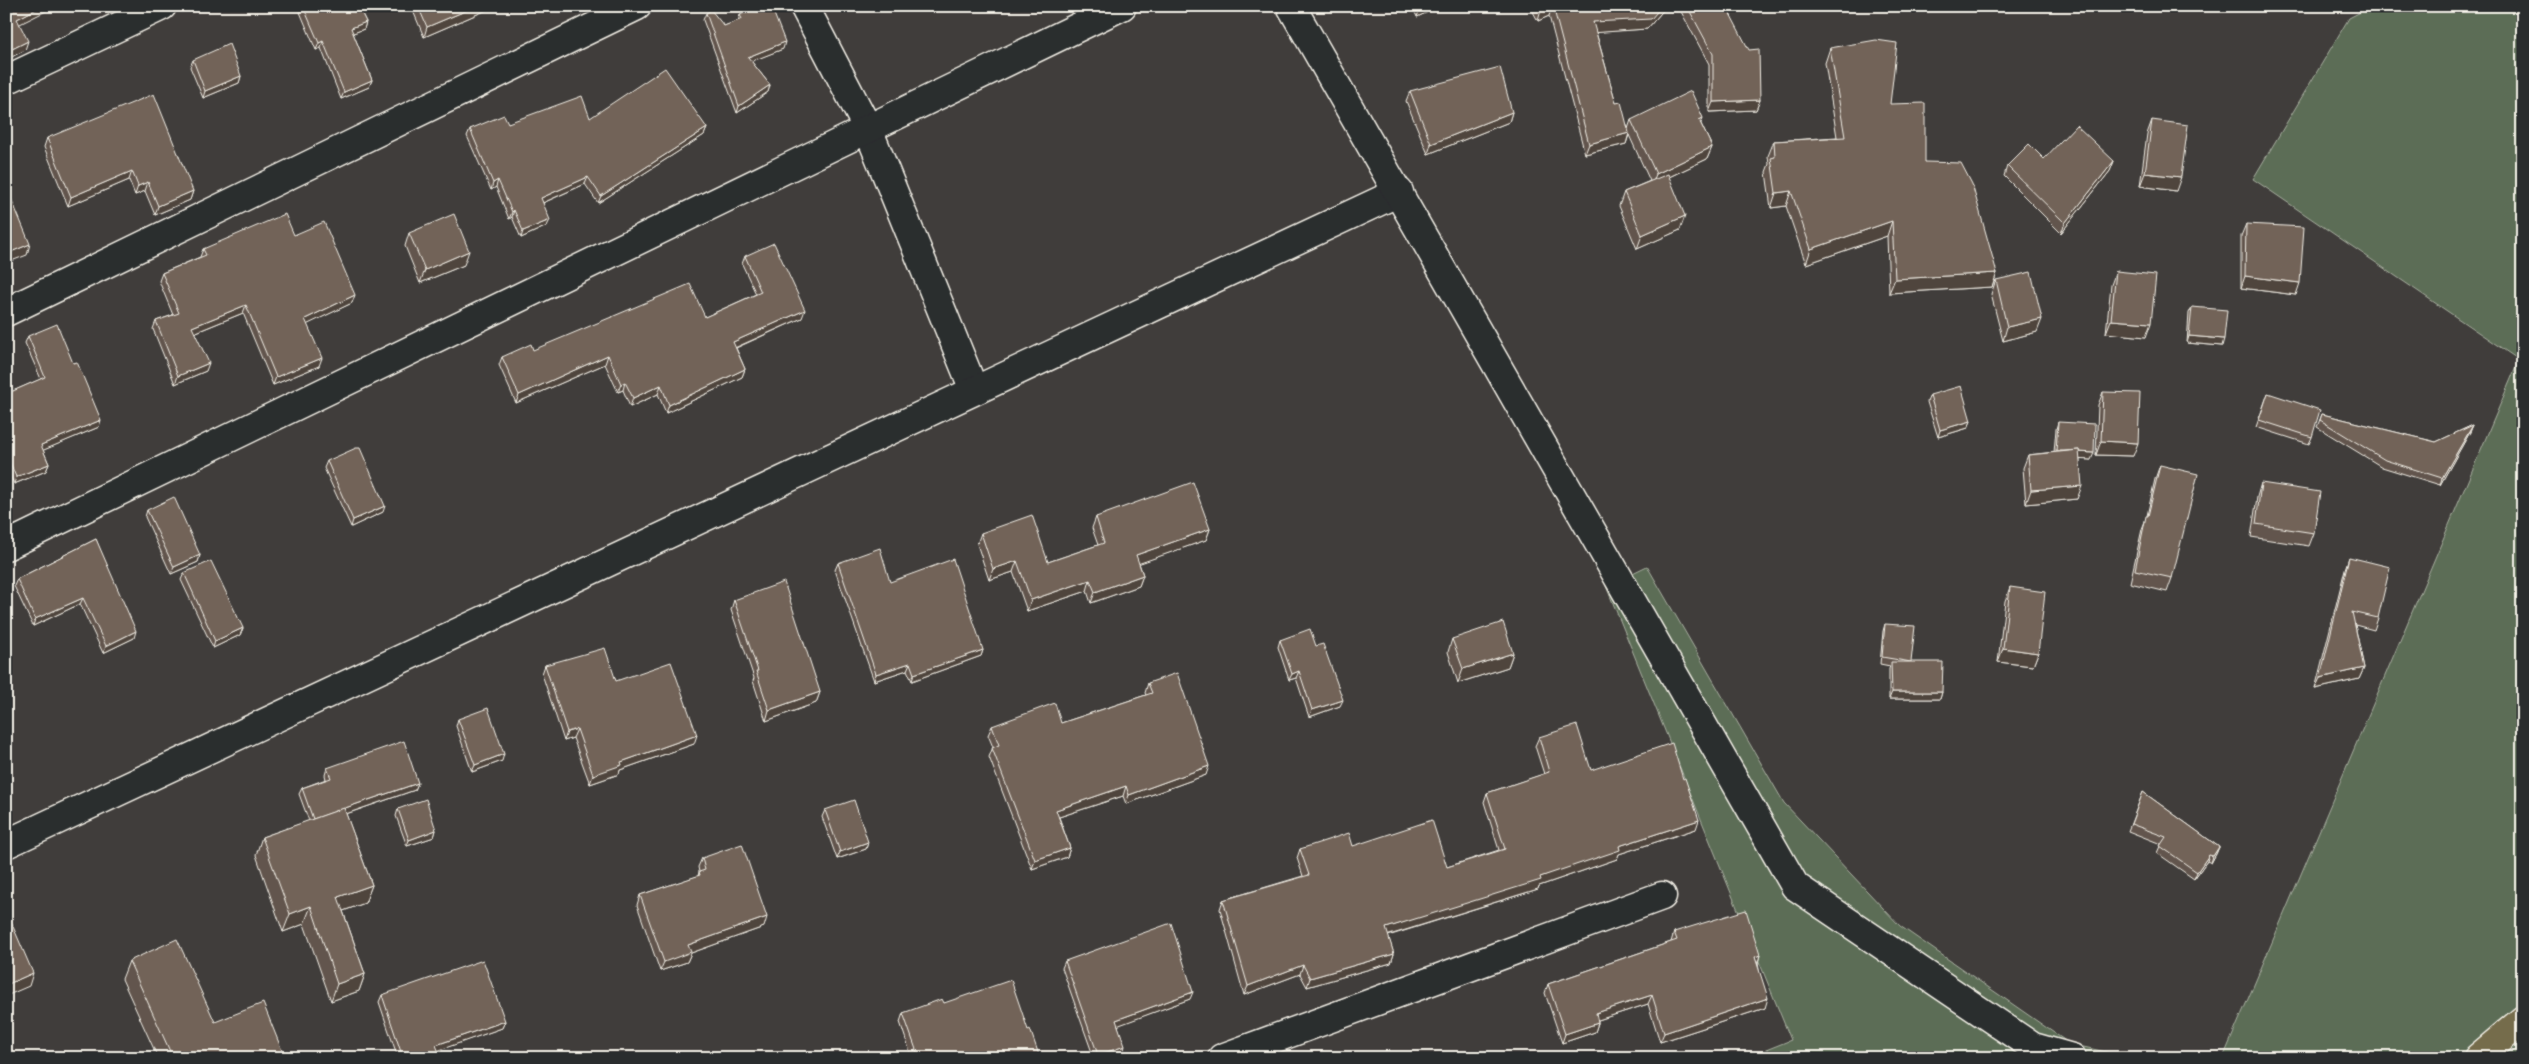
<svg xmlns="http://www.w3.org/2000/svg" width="2529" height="1064" viewBox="0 0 2529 1064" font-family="Mynerve,sans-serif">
<rect width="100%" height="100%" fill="#403d3b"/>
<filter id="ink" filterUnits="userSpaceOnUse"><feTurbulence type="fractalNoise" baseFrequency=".02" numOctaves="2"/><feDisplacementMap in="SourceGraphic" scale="10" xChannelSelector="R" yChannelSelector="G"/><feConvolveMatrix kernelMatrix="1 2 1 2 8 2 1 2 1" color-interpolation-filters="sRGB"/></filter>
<g filter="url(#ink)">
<g fill="#5c6d57" stroke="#a8afa0">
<path d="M2372 6H2523V1058H2223L2519 360 2253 179 2349 18Z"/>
<path d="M1647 566 1784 803 1900 926 2070 1044 2133 1058H1746L1791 1040 1606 586Z"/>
</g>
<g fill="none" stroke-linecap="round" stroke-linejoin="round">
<g stroke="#f4f1e8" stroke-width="31">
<g id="minor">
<path d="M804 6 868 129 974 390"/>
<path d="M6 80 162 6"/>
<path d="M6 312 637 6"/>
<path d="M6 844 1399 192"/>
<path d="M1222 1058 1662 896"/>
</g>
</g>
<g stroke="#f4f1e8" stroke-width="31">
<g id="tertiary">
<path d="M1291 6 1795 886 2033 1047 2072 1058"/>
<path d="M6 546 1122 6"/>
</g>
</g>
<g stroke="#f4f1e8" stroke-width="31">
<path id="primary" d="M2478 1058 2523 1020"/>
</g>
<use href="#minor" stroke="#2a2d2e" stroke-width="28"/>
<use href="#tertiary" stroke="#2a2d2e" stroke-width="28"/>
<use href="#primary" stroke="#746c4b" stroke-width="28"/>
</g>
<g fill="#62554d" stroke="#f4f1e8">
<path d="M302 6H358L366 22 364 29 353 33 372 80 369 87 341 99 321 48 316 50 300 12Z"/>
<path d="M411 6H496L424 37Z"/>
<path d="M1412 6H1441L1417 17Z"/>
<path d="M1530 6H1667L1647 29 1596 32 1616 103 1628 129 1631 120 1701 124 1712 147 1707 159 1669 177 1680 230 1637 249 1619 206 1624 192 1650 181 1629 135 1626 144 1585 154 1549 16 1538 21Z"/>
<path d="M1678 6H1726L1760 100 1756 110 1709 112V64Z"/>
<path d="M706 13 724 26 738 21 740 15 783 49 751 61 770 85 768 92 737 113 703 20Z"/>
<path d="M1830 48 1890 104 1925 162 1997 273 1992 287 1889 293 1887 236 1806 264 1786 206 1771 208 1766 172 1769 164 1768 156 1774 141 1837 137 1825 63Z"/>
<path d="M193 60 241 76 239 83 203 98 190 67Z"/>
<path d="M1410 91 1512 112 1509 122 1428 154 1406 101Z"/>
<path d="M590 118 707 128 704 135 598 203 585 184 543 203 547 226 521 238 512 217 509 219 496 187 491 190 467 136 470 129 508 123Z"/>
<path d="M2152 120 2176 191 2140 186 2147 134Z"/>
<path d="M47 138 193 191 190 200 155 215 145 191 135 195 129 180 68 206 44 147Z"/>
<path d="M2044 159 2114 161 2110 171 2061 233 2004 176 2007 166Z"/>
<path d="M2246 224 2296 295 2241 288V236Z"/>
<path d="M409 233 464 265 420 283 405 246Z"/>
<path d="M294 235 352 303 307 324 319 366 273 385 243 313 194 333 206 371 175 384 153 329 156 321 173 315 159 281 162 273 200 257 203 249Z"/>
<path d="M745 256 802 318 736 348 745 369 742 377 666 413 658 394 630 407 623 390 618 392 605 364 516 403 499 365 502 357 705 317 756 294 742 264Z"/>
<path d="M2116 271 2146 337 2106 333 2111 285Z"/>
<path d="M1996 280 2037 332 2003 341 1991 294Z"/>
<path d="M2192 307 2222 346 2187 343 2189 313Z"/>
<path d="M28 336 99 427 43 450 49 464 46 471 14 484 6 466V394L41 379 25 343Z"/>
<path d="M2103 392 2133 456 2096 455 2098 405Z"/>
<path d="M2268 393 2312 437 2309 444 2256 427Z"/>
<path d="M1930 395 1971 421 1968 428 1938 437 1927 402Z"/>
<path d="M2322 414 2436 442 2473 425 2470 432 2440 485 2382 467 2317 427Z"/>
<path d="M2058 422 2091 460 2080 459 2077 499 2026 504 2023 468 2028 455 2054 452 2056 429Z"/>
<path d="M327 461 383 512 351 527 324 468Z"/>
<path d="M2160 465 2172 578 2167 592 2130 583 2142 529 2147 516 2155 479Z"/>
<path d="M2261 483 2314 533 2309 546 2251 537 2257 497Z"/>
<path d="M147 510 200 555 198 562 171 574 145 517Z"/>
<path d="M1096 517 1210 529 1206 540 1139 563 1143 575 1139 586 1091 603 1087 591 1027 611 1013 572 989 580 977 544 981 533 1048 562 1098 545 1092 528Z"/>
<path d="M96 539 134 638 103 653 80 604 33 626 14 586 17 579Z"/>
<path d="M2349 557 2378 618 2374 630 2355 625 2364 668 2359 679 2315 689 2345 569Z"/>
<path d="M838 563 890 582 983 650 981 656 912 681 907 670 874 681 835 570Z"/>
<path d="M184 573 243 628 240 635 213 648 181 580Z"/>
<path d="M2010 587 2038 653 2033 666 1998 662 2005 601Z"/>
<path d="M734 600 820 692 816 703 766 721 753 681 754 678 731 610Z"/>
<path d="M1885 624 1911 662 1942 692 1940 699H1889V669L1890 666 1880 664 1883 631Z"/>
<path d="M1452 639 1513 653 1508 667 1458 683 1448 652Z"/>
<path d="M1280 640 1316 646 1340 706 1309 717 1296 678 1289 680 1278 647Z"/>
<path d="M545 665 616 681 694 744 620 770 619 774 590 784 573 738 564 741 542 674Z"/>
<path d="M1148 683 1206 775 1126 804 1123 796 1059 817 1070 848 1067 857 1032 869 989 757 993 747 988 735 992 726 1061 723 1146 695 1145 693Z"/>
<path d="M458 719 502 761 472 772 456 726Z"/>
<path d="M1539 737 1591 770 1696 829 1619 854 1617 859 1539 886 1538 889 1388 936 1394 954 1391 963 1307 987 1300 974 1244 995 1220 909 1223 900 1303 876 1297 858 1300 849 1353 846 1447 867 1499 850 1484 802 1487 793 1544 774 1535 746Z"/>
<path d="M327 768 418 783 415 790 346 814 372 885 365 903 343 911 365 974 359 991 331 1001 304 924 283 932 256 855 262 837 309 821 299 794 302 788 326 779 325 775Z"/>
<path d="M2143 792 2219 847 2216 854 2211 863 2207 861 2194 879 2157 853 2161 844 2128 831Z"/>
<path d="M398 809 436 830 434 837 407 846 396 816Z"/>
<path d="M825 810 868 842 866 849 837 859 822 817Z"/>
<path d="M702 858 764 927 691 953 687 962 660 971 637 905 640 895 698 876 699 872 698 867Z"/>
<path d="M1674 932 1760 955 1758 963 1765 1008 1660 1042 1648 1004 1598 1020V1023L1595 1032 1562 1043 1545 993 1548 984 1671 942Z"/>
<path d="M129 961 215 1022 285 1058H158L122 979Z"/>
<path d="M1065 961 1190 999 1118 1025 1123 1053 1108 1058H1094L1062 968Z"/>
<path d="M382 995 505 1021 502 1028 438 1050 439 1058H398L379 1002Z"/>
<path d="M944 1003 1028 1030 1040 1058H912L900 1022 903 1013Z"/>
</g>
<g fill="#50453e" stroke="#f4f1e8">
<path d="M42 6H56L14 27 17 19Z"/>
<path d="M477 6H496L424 37 427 27Z"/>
<path d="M1421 6H1441L1417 17Z"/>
<path d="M1551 6H1552L1549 16 1538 21 1541 10Z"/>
<path d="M1662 6H1667L1647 29 1590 33 1593 22Z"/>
<path d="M366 22 364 29 348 35 351 28Z"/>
<path d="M28 41 25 50 8 59 6 63V56L8 51Z"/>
<path d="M323 41 321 48 316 50 319 43Z"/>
<path d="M785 42 783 49 745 64 748 57Z"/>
<path d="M241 76 239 83 203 98 205 91Z"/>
<path d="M372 80 369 87 341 99 344 92Z"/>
<path d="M770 85 768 92 737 113 739 106Z"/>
<path d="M1760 100 1756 110 1709 112 1713 102Z"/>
<path d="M1512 112 1509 122 1428 154 1431 144Z"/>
<path d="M1703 118 1699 129V120Z"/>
<path d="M707 128 704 135 598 203 601 196Z"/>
<path d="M1629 133 1626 144 1585 154 1589 144Z"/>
<path d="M1712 147 1707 159 1652 185 1656 174Z"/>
<path d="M2114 161 2110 171 2061 233 2065 223Z"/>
<path d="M132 171 129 180 68 206 71 197Z"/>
<path d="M2145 173 2181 177 2176 191 2140 186Z"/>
<path d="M588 177 585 184 538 205 541 198Z"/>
<path d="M498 180 496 187 491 190 493 183Z"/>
<path d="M148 182 145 191 135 195 138 186Z"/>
<path d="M193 191 190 200 155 215 158 206Z"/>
<path d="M1791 191 1786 206 1771 208 1776 193Z"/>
<path d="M514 210 512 217 509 219 512 212Z"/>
<path d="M1685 216 1680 230 1637 249 1642 235Z"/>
<path d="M550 220 547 226 521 238 523 231Z"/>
<path d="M1892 221 1887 236 1806 264 1811 249Z"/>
<path d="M30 244 27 255 6 263V254Z"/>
<path d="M469 251 464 265 420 283 425 270Z"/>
<path d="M1997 273 1992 287 1889 293 1895 279Z"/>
<path d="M2245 276 2300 283 2296 295 2241 288Z"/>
<path d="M355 295 352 303 302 327 305 319Z"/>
<path d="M246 305 243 313 189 335 192 327Z"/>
<path d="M805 310 802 318 730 350 733 342Z"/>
<path d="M2042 319 2037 332 2003 341 2007 327Z"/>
<path d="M2111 320 2151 323 2146 337 2106 333Z"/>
<path d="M2189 336 2224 339 2222 346 2187 343Z"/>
<path d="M608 355 605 364 516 403 519 395Z"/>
<path d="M322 358 319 366 273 385 276 377Z"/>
<path d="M209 363 206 371 175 384 178 376Z"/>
<path d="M745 369 742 377 666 413 669 405Z"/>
<path d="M625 382 623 390 618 392 621 384Z"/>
<path d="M661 385 658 394 630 407 633 398Z"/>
<path d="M101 420 99 427 39 452 41 445Z"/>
<path d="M1971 421 1968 428 1938 437 1940 430Z"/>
<path d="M2473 425 2470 432 2440 485 2442 478Z"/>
<path d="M2101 441 2138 443 2133 456 2096 455Z"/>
<path d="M2056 451 2094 453 2091 460 2054 458Z"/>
<path d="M49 464 46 471 14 484 16 477Z"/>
<path d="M2082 486 2077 499 2026 504 2031 490Z"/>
<path d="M385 506 383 512 351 527 353 520Z"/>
<path d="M1210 529 1206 540 1132 566 1136 555Z"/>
<path d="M200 555 198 562 171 574 174 567Z"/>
<path d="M1017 561 1013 572 989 580 993 569Z"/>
<path d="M1143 575 1139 586 1091 603 1095 592Z"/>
<path d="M1090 580 1087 591 1027 611 1031 600Z"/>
<path d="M83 598 80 604 33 626 35 619Z"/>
<path d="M243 628 240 635 213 648 215 641Z"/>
<path d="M136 631 134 638 103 653 106 646Z"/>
<path d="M2003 648 2038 653 2033 666 1998 662Z"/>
<path d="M983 650 981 656 912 681 914 674Z"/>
<path d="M1513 653 1508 667 1458 683 1463 669Z"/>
<path d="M910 663 907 670 874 681 876 674Z"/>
<path d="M2364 668 2359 679 2315 689 2320 678Z"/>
<path d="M1299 671 1296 678 1289 680 1292 674Z"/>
<path d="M820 692 816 703 766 721 769 710Z"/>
<path d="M1892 692H1942L1940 699H1889Z"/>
<path d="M1343 700 1340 706 1309 717 1312 710Z"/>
<path d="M577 729 573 738 564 741 567 732Z"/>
<path d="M697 735 694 744 620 770 619 774 590 784 593 775 621 762Z"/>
<path d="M504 754 502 761 472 772 475 765Z"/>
<path d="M1209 766 1206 775 1126 804 1129 795Z"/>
<path d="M418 783 415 790 311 826 313 819Z"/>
<path d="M1126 786 1123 796 1053 819 1056 810Z"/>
<path d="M1699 820 1696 829 1619 854 1617 859 1539 886 1538 889 1383 937 1386 928 1540 877 1619 846Z"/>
<path d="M436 830 434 837 407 846 409 840Z"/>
<path d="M868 842 866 849 837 859 840 852Z"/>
<path d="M2219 847 2216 854 2211 863 2213 856Z"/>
<path d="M1070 848 1067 857 1032 869 1035 860Z"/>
<path d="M2209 855 2207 861 2194 879 2197 872Z"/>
<path d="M372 885 365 903 332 915 338 897Z"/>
<path d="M311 906 304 924 283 932 290 914Z"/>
<path d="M767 917 764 927 691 953 687 962 660 971 664 962 688 945Z"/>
<path d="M1394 954 1391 963 1307 987 1310 978Z"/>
<path d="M1760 955 1757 965 1755 957Z"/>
<path d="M1303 965 1300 974 1244 995 1248 986Z"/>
<path d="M33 973 29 986 6 996V985Z"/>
<path d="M365 974 359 991 331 1001 337 984Z"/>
<path d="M1193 992 1190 999 1114 1027 1116 1020Z"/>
<path d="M1652 995 1648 1004 1592 1022 1596 1013Z"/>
<path d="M1768 998 1765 1008 1660 1042 1664 1033Z"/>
<path d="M505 1021 502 1028 434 1052 436 1045Z"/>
<path d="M1598 1023 1595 1032 1562 1043 1565 1034Z"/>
<path d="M1125 1046 1123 1053 1108 1058H1097L1098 1055Z"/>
<path d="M440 1055 439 1058H431Z"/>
</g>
<g fill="#726359" stroke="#f4f1e8">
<path d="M6 6H42L17 19 28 41 8 51 10 54 6 56Z"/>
<path d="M303 6H358L366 22 351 28 372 80 344 92 323 41 319 43Z"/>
<path d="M418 6H477L427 27Z"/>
<path d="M762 6H771L785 42 748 57 770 85 739 106 706 13 711 10 724 26 742 19 740 15Z"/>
<path d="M1539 6H1551L1541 10Z"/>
<path d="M1553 6H1662L1651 19 1593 22 1616 103 1621 102 1629 133 1589 144Z"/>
<path d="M1687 6H1726L1749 50 1759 49 1760 100 1713 102V54Z"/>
<path d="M1876 40 1897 43 1890 104 1925 103V162L1961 163 1972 184 1997 273 1895 279 1892 221 1811 249 1791 191 1776 193 1771 158 1775 157 1774 141 1845 137 1830 48Z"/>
<path d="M229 44 241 76 205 91 193 60Z"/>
<path d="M1500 67 1512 112 1431 144 1410 91Z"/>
<path d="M665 68 707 128 601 196 588 177 541 198 550 220 523 231 514 210 512 212 498 180 493 183 470 129 504 115 508 123 582 96 590 118Z"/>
<path d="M1691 91 1703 118 1699 120 1712 147 1656 174 1631 120Z"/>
<path d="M154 94 193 191 158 206 148 182 138 186 132 171 71 197 47 138Z"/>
<path d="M2152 120 2188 125 2181 177 2145 173Z"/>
<path d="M2076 125 2114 161 2065 223 2007 166 2029 144 2044 159Z"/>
<path d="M1668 174 1685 216 1642 235 1624 192Z"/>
<path d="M6 186 30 244 6 254Z"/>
<path d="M285 214 294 235 324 222 355 295 305 319 322 358 276 377 246 305 192 327 209 363 178 376 156 321 179 313 162 273 206 255 203 249Z"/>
<path d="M454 214 469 251 425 270 409 233Z"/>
<path d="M2246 224 2304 227 2300 283 2245 276Z"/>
<path d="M774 243 805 310 733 342 745 369 669 405 661 385 633 398 625 382 621 384 608 355 519 395 502 357 531 344 533 350 690 284 705 317 761 292 745 256Z"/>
<path d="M2116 271 2156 275 2151 323 2111 320Z"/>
<path d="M2031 272 2042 319 2007 327 1996 280Z"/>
<path d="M2192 307 2227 310 2224 339 2189 336Z"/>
<path d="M57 324 73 363 77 362 101 420 41 445 49 464 16 477 6 453V394L45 377 28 336Z"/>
<path d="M1961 386 1971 421 1940 430 1930 395Z"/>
<path d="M2103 392 2140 393 2138 443 2101 441Z"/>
<path d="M2268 393 2320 410 2312 437 2259 420Z"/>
<path d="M2322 414 2436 442 2473 425 2442 478 2385 460 2320 420Z"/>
<path d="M2058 422 2095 424 2094 453 2079 452V450L2064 451H2056Z"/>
<path d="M356 448H360L385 506 353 520 327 461Z"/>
<path d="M2079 450 2082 486 2031 490 2028 455Z"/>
<path d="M2160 465 2198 474 2172 578 2135 570 2146 516H2148Z"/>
<path d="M1193 482 1210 529 1136 555 1143 575 1095 592 1090 580 1031 600 1017 561 993 569 981 533 1032 515 1048 562 1104 543 1096 517Z"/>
<path d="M2261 483 2320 492 2314 533 2256 524Z"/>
<path d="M174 497 200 555 174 567 147 510Z"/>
<path d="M96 539 136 631 106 646 83 598 35 619 17 579Z"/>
<path d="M880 548 890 582 953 559 983 650 914 674 910 663 876 674 838 563Z"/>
<path d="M2349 557 2390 567 2378 618 2352 612 2364 668 2320 678Z"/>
<path d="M211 561 243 628 215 641 184 573Z"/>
<path d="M784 582 820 692 769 710 756 671H758L734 600Z"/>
<path d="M2010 587 2045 592 2038 653 2003 648Z"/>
<path d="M1503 622 1513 653 1463 669 1452 639Z"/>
<path d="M1885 624 1915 626 1911 662 1882 657Z"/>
<path d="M1310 629 1316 646 1323 644 1343 700 1312 710 1299 671 1292 674 1280 640Z"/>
<path d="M605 648 616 681 671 662 697 735 621 762 622 765 593 775 577 729 567 732 545 665Z"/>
<path d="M1891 662H1943L1942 692H1892Z"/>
<path d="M1177 673 1209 766 1129 795 1126 786 1056 810 1070 848 1035 860 992 748 999 745 992 726 1055 703 1061 723 1152 693 1148 683Z"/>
<path d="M488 708 504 754 475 765 458 719Z"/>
<path d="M1577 725 1591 770 1672 743 1683 779 1685 778 1699 820 1619 846 1620 850 1540 877 1541 880 1386 928 1394 954 1310 978 1303 965 1248 986 1223 900 1309 875 1300 849 1349 833 1353 846 1432 820 1447 867 1505 849 1487 793 1549 772 1539 737Z"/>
<path d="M404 741 418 783 313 819 302 788 331 778 327 768Z"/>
<path d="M2143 792 2219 847 2213 856 2209 855 2197 872 2160 846 2166 837 2131 824Z"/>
<path d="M426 799 436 830 409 840 398 809Z"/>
<path d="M854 800 868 842 840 852 825 810Z"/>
<path d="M344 808 372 885 338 897 365 974 337 984 311 906 290 914 262 837Z"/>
<path d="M742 844 767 917 688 945 691 952 664 962 640 895 700 875 699 872 705 870 702 858Z"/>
<path d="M1746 910 1760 955 1755 957 1768 998 1664 1033 1652 995 1596 1013 1598 1023 1565 1034 1548 984 1677 940 1674 932Z"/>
<path d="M11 922 33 973 6 985V924Z"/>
<path d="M1171 923 1193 992 1116 1020 1125 1046 1098 1055 1065 961Z"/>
<path d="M177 939 215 1022 263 1003 285 1058H173L129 961Z"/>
<path d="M483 960 505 1021 436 1045 440 1055 431 1058H403L382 995Z"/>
<path d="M1011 980 1028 1030 1030 1029 1040 1058H919L903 1013 942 999 944 1003Z"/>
</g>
</g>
<rect width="2529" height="1064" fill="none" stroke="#2a2d2e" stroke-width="25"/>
<rect x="12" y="12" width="2504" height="1039" fill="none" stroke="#f4f1e8" stroke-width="2" filter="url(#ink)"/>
</svg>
